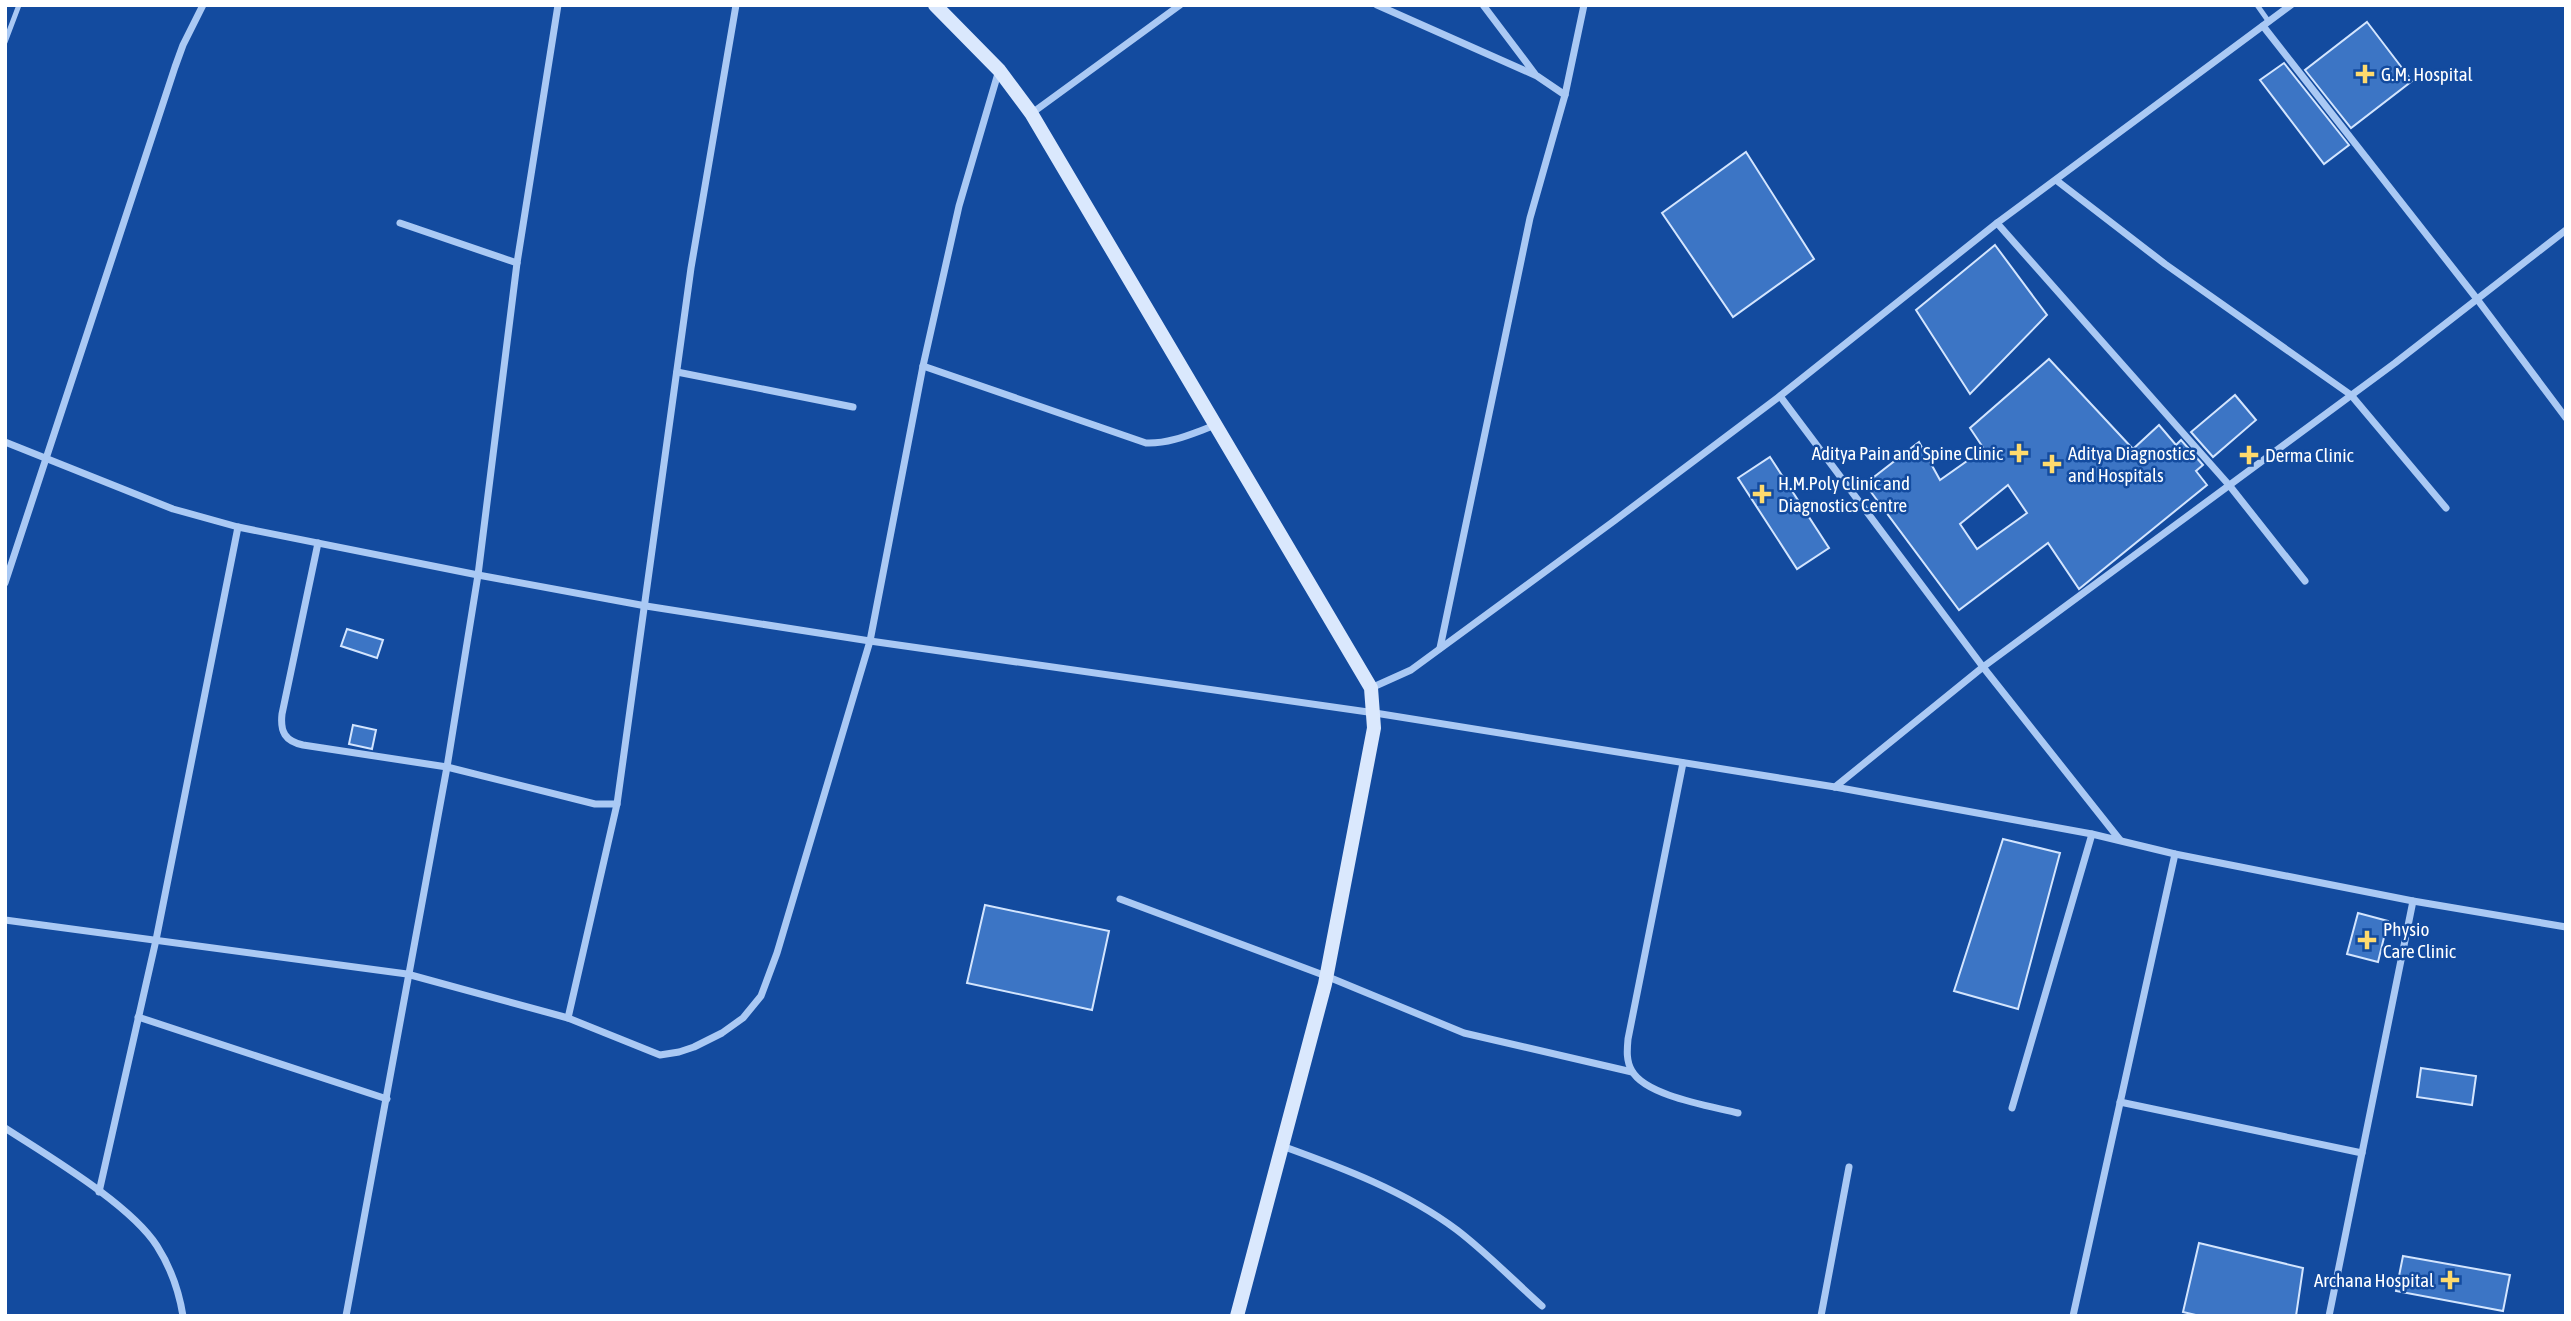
<svg xmlns="http://www.w3.org/2000/svg" width="2571" height="1321" viewBox="0 0 2571 1321" font-family="'Asap Condensed',sans-serif">
<rect width="100%" height="100%" fill="#134b9f"/>
<g fill="#3c75c5" stroke="#d3e5fe" stroke-width="2" fill-rule="evenodd">
<path d="M2367 22 2412 81 2351 128 2305 70Z"/>
<path d="M2284 63 2349 145 2324 164 2260 80Z"/>
<path d="M1746 152 1814 259 1733 317 1662 213Z"/>
<path d="M1995 245 2047 315 1970 394 1916 310Z"/>
<path d="M2049 359 2133 449 2159 425 2176 445 2181 440 2203 465 2196 471 2207 485 2079 589 2048 543 1959 610 1865 484 1919 442 1940 480 1984 449 1970 428ZM2008 485 2027 513 1977 549 1960 524Z"/>
<path d="M2235 395 2256 420 2213 457 2191 432Z"/>
<path d="M1770 457 1829 548 1797 569 1738 478Z"/>
<path d="M347 629 383 640 377 658 341 646Z"/>
<path d="M353 725 376 730 372 749 349 744Z"/>
<path d="M2003 839 2060 853 2018 1009 1954 991Z"/>
<path d="M985 905 1109 931 1092 1010 967 983Z"/>
<path d="M2358 913 2388 921 2378 962 2347 954Z"/>
<path d="M2421 1068 2476 1076 2472 1105 2417 1097Z"/>
<path d="M2199 1243 2303 1268 2296 1316H2200L2183 1312Z"/>
<path d="M2403 1256 2510 1275 2503 1311 2396 1291Z"/>
</g>
<g fill="none" stroke-linecap="round" stroke-linejoin="round">
<g stroke="#aac9f4" stroke-width="5">
<path d="M2257 5 2269 22"/>
<path d="M5 42 19 5"/>
</g>
<g stroke="#aac9f4" stroke-width="7">
<path d="M1377 5 1537 76 1565 95"/>
<path d="M1483 5 1535 74"/>
<path d="M2263 26 2477 299 2566 418"/>
<path d="M1032 113 1180 5"/>
<path d="M2056 180 2165 264 2351 395 2446 508"/>
<path d="M400 223 517 263"/>
<path d="M1997 223 2229 485 2305 581"/>
<path d="M923 366 1146 443C1171 444 1193 433 1216 425"/>
<path d="M677 372 853 407"/>
<path d="M1780 396 1983 667 2120 840"/>
<path d="M5 442 173 509 238 527 478 575 646 606 870 641 1375 713 1835 787 2092 834 2175 854 2413 901 2566 927"/>
<path d="M318 543 282 714C280 732 285 741 303 745L447 767 595 804H617"/>
<path d="M5 583 175 67 183 45 203 5"/>
<path d="M1440 648 1530 218 1565 95 1584 5"/>
<path d="M1371 688 1411 670 1614 521 1780 396 1997 223 2291 5"/>
<path d="M1683 763 1628 1039C1627 1050 1626 1061 1632 1071 1646 1096 1711 1106 1738 1113"/>
<path d="M1835 787 1983 667 2395 363 2566 230"/>
<path d="M1120 899 1326 976 1464 1033 1632 1072"/>
<path d="M5 920 407 974 568 1018 660 1055 679 1052 694 1047 722 1033 743 1018 761 996 777 953 870 641 923 366 959 206 999 70"/>
<path d="M138 1017 387 1099"/>
<path d="M568 1018 617 804 691 268 736 5"/>
<path d="M2120 1102 2362 1153"/>
<path d="M2012 1108 2092 834"/>
<path d="M5 1128C48 1156 130 1204 157 1246 171 1268 179 1291 183 1316"/>
<path d="M1282 1146C1343 1168 1405 1191 1457 1230 1487 1253 1514 1281 1542 1306"/>
<path d="M99 1192 156 940 238 527"/>
<path d="M346 1316 447 767 478 575 517 263 558 5"/>
<path d="M1821 1316 1849 1167"/>
<path d="M2073 1316 2175 854"/>
<path d="M2329 1316 2413 901"/>
</g>
<path stroke="#dae8fd" stroke-width="14" d="M935 5 999 70 1031 113 1371 688 1374 728 1325 984 1237 1316"/>
</g>
<g fill="#ffda6d" stroke="#134b9f" stroke-width="2.5">
<path d="M2361.5 63.5h7v7h7v7h-7v7h-7v-7h-7v-7h7z"/>
<path d="M2015.5 442.5h7v7h7v7h-7v7h-7v-7h-7v-7h7z"/>
<path d="M2245.5 444.5h7v7h7v7h-7v7h-7v-7h-7v-7h7z"/>
<path d="M2048.5 453.5h7v7h7v7h-7v7h-7v-7h-7v-7h7z"/>
<path d="M1758.5 483.5h7v7h7v7h-7v7h-7v-7h-7v-7h7z"/>
<path d="M2363.5 929.5h7v7h7v7h-7v7h-7v-7h-7v-7h7z"/>
<path d="M2446.5 1269.5h7v7h7v7h-7v7h-7v-7h-7v-7h7z"/>
</g>
<g text-anchor="middle" dominant-baseline="central" stroke-width="5" stroke-linejoin="round" paint-order="stroke">
<g font-size="19" fill="#fff" stroke="#134b9f" text-anchor="start">
<text x="2381" y="74">G.M. Hospital</text>
<text x="2003" y="453" text-anchor="end">Aditya Pain and Spine Clinic</text>
<text x="2068" y="453">Aditya Diagnostics<tspan x="2068" dy="22">and Hospitals</tspan></text>
<text x="2265" y="455">Derma Clinic</text>
<text x="1778" y="483">H.M.Poly Clinic and<tspan x="1778" dy="22">Diagnostics Centre</tspan></text>
<text x="2383" y="929">Physio<tspan x="2383" dy="22">Care Clinic</tspan></text>
<text x="2434" y="1280" text-anchor="end">Archana Hospital</text>
</g>
</g>
<rect width="2571" height="1321" fill="none" stroke="#ffffff" stroke-width="14"/>
</svg>
